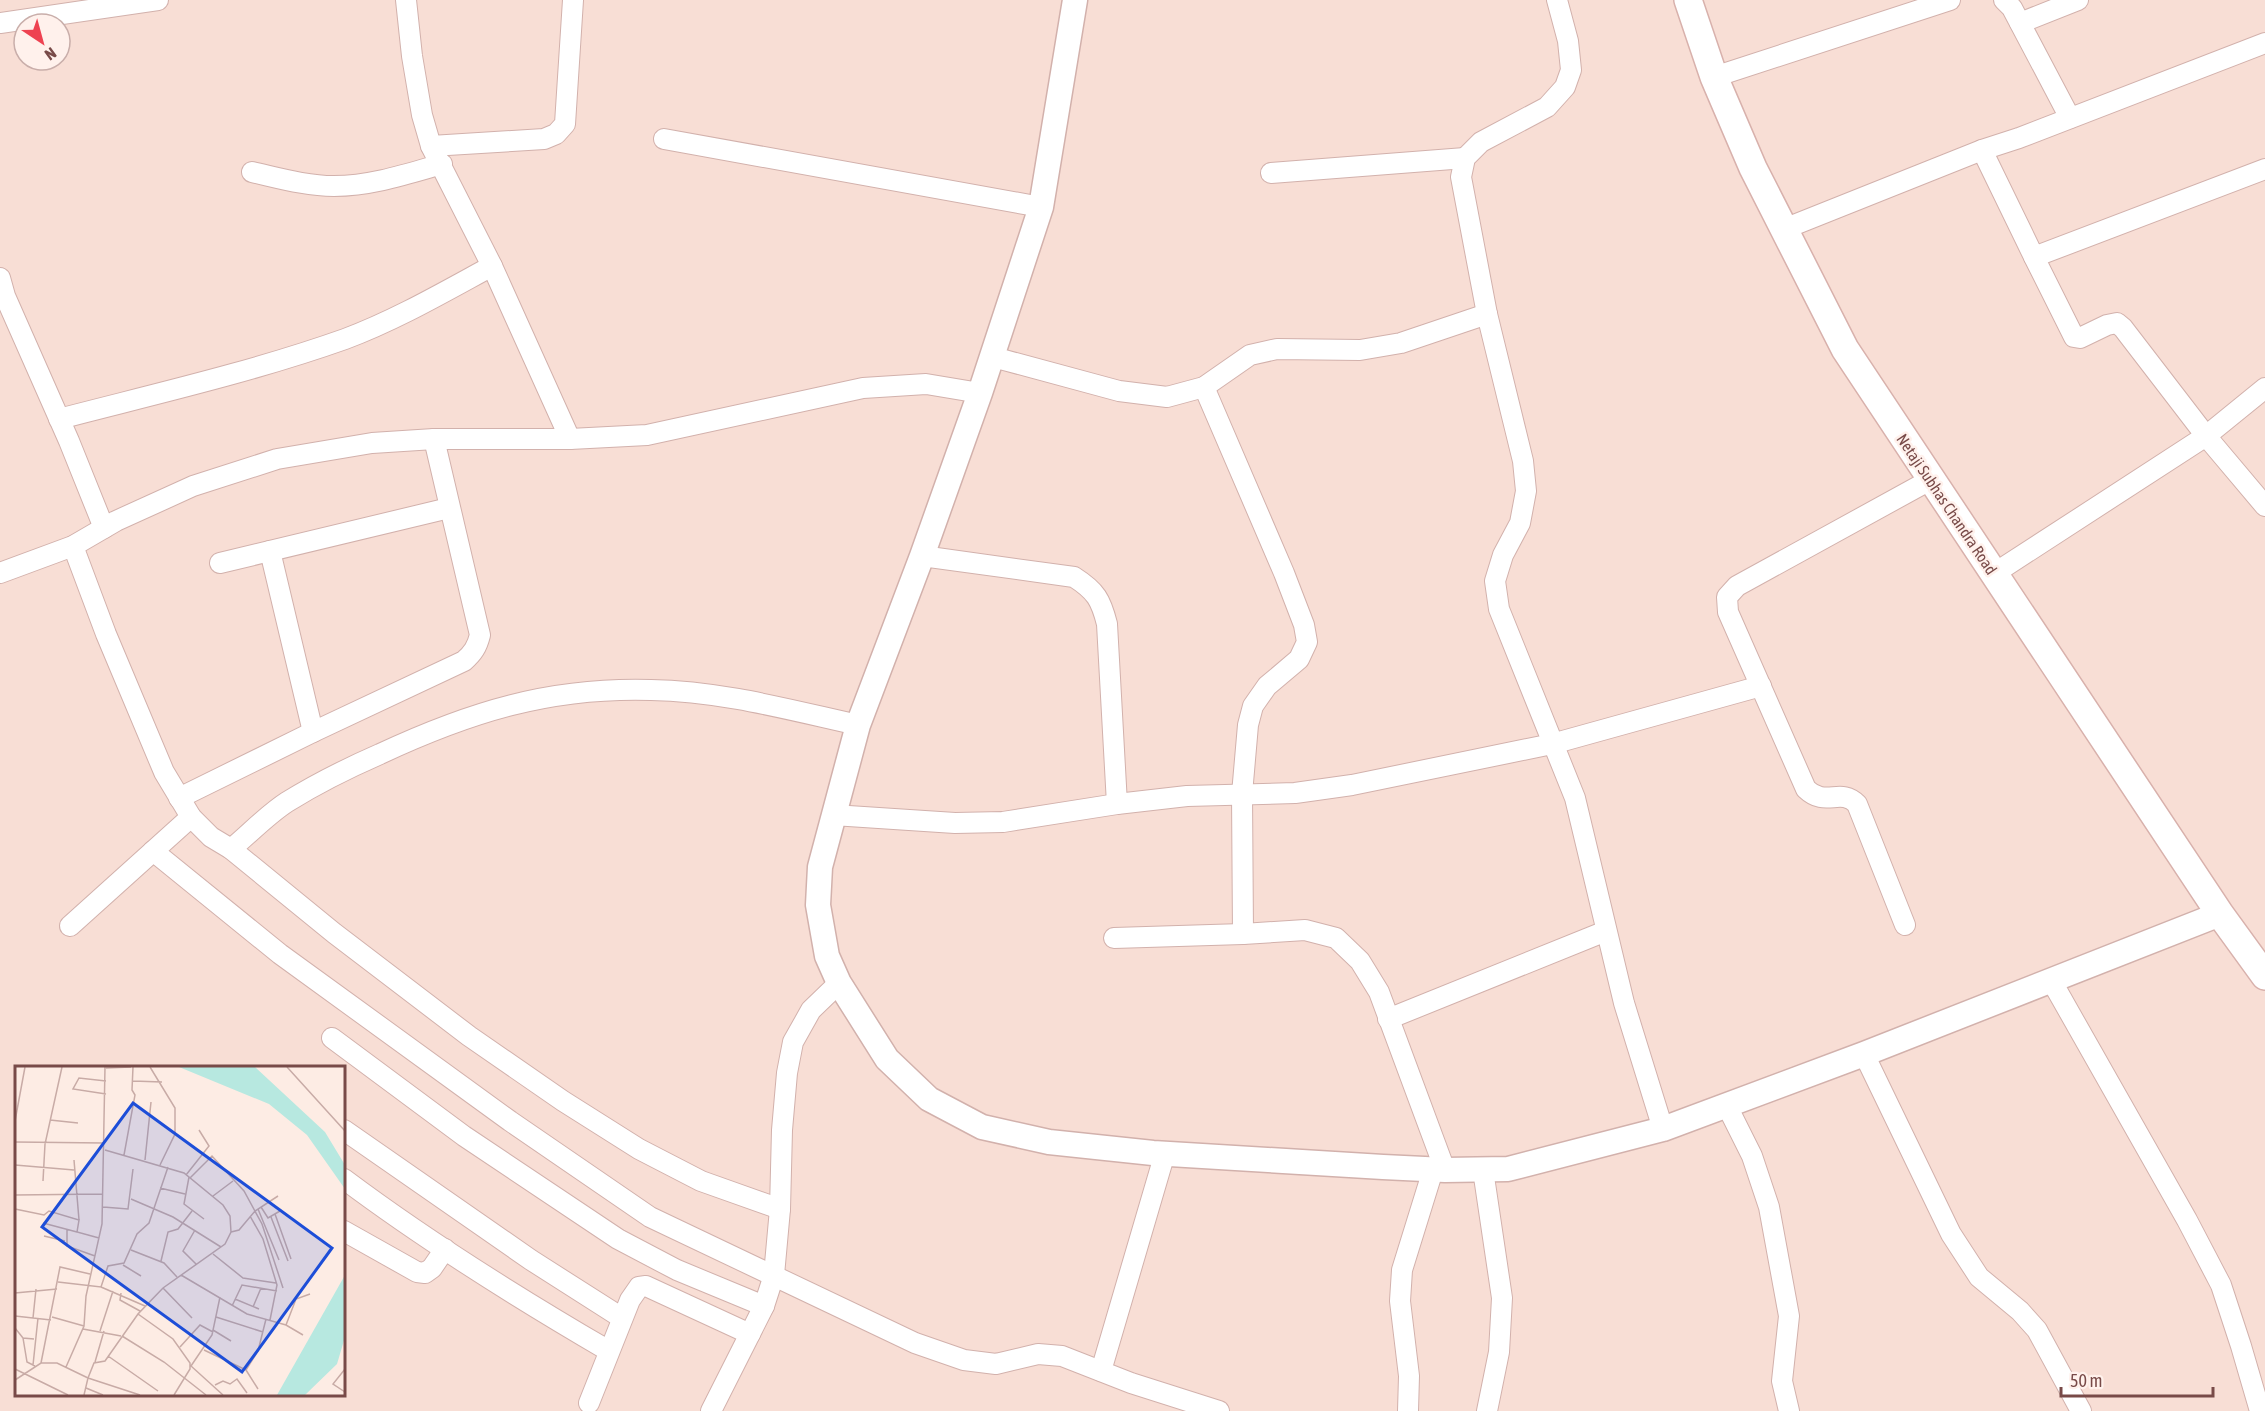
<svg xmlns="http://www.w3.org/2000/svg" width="2265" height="1411" viewBox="0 0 2265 1411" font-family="'Asap Condensed',sans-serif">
<rect width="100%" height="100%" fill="#fdece4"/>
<path fill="#f8ded5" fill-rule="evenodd" d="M0 0H2265V1411H0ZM24 24H60V60H24ZM16 1068H344V1394H16Z"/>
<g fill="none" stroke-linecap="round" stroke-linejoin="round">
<g stroke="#d2b1ac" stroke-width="22">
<g id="minor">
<path d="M406 0 412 56 422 115 431 146 492 266 570 439"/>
<path d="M1557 0 1568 41 1571 70 1565 87 1547 107 1481 142 1465 158 1461 177 1487 314 1523 461 1526 491 1520 523 1503 555 1495 581 1499 609 1575 798 1624 1003 1663 1129"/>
<path d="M2004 0 2012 8 2070 118"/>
<path d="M0 23 158 0"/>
<path d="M2020 23 2078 0"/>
<path d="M1714 77 1950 0"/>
<path d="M664 139 1041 207"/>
<path d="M431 146 544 139 556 134 565 124 573 0"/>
<path d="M1982 150 2019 138 2265 43"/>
<path d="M252 172C279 178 306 186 334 186 371 186 407 174 442 164"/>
<path d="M1271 173 1465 158"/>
<path d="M1784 229 1982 150 2034 257 2265 169"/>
<path d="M2034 257 2074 337 2080 338 2107 325 2117 323 2123 328 2206 436 2265 506"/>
<path d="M0 278 5 296 69 441 104 528"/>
<path d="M993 357 1119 391 1167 397 1204 387 1250 355 1277 349 1360 350 1401 343 1487 314"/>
<path d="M1204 387 1284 573 1304 625 1307 642 1299 659 1267 686 1253 706 1248 725 1242 794 1243 934"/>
<path d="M59 419C155 394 252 372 345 339 396 320 444 292 492 266"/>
<path d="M73 546 106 634 164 772 191 817 211 837 231 849 334 933 469 1036 563 1101 639 1149 701 1181 780 1209"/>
<path d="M270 551 313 732"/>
<path d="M922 556 1074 577C1096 591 1101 600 1107 624L1117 804"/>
<path d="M220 563 449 508"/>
<path d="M0 573 73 546 116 521 193 486 277 459 372 443 434 439H570L647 435 863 388 926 384 980 393"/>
<path d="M1995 573 2206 436 2265 388"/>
<path d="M179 798 313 732 464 661C473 653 477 647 480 635L434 439"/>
<path d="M833 815 955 823 1003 822 1117 804 1187 796 1295 793 1352 785 1552 744 1761 686"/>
<path d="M231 849C249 834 267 815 287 802 316 784 348 768 380 754 470 712 550 687 651 690 721 691 790 710 858 725"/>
<path d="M153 851 280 954 510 1121 650 1217 915 1343 964 1360 996 1364 1038 1354 1062 1356 1131 1383 1219 1411"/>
<path d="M1905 925 1857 804C1840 787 1826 808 1806 789L1728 612 1727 597 1737 586 1930 480"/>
<path d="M70 926 191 817"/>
<path d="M1114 938 1243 934 1305 930 1336 938 1360 961 1379 992 1445 1170"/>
<path d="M2051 980 2187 1220 2221 1285 2241 1346 2260 1411"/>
<path d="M1388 1019 1606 931"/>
<path d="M332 1038 464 1136 618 1239 677 1270 764 1306"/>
<path d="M1864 1054 1951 1234 1979 1277 2020 1311 2037 1330 2081 1411"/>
<path d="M1726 1104 1752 1156 1769 1207 1789 1316 1782 1381 1789 1411"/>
<path d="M344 1130 531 1260 622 1318"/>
<path d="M1483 1170 1502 1298 1499 1352 1487 1411"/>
<path d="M344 1179C428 1242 518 1298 609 1351"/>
<path d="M344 1231 417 1272 425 1273 432 1268 445 1249"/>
<path d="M1101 1371 1165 1153"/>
<path d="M589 1403 630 1300 639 1287 646 1286 750 1334"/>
<path d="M711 1411 764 1306 774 1275 780 1209 782 1130 787 1073 793 1042 811 1010 839 983"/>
<path d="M1408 1411 1409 1376 1400 1301 1402 1270 1433 1170"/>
</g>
</g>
<g stroke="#d2b1ac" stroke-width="27">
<path id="tertiary" d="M1075 0 1041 207 980 393 922 556 858 725 820 867 818 905 827 956 839 983 887 1059 929 1099 982 1127 1049 1142 1153 1153 1383 1167 1445 1170 1508 1169 1663 1129 1864 1054 2220 914"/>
</g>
<g stroke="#d8b1ac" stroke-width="30">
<path id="secondary" d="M1688 0 1714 77 1753 168 1845 349 2220 914 2265 976"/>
</g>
<use href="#minor" stroke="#fff" stroke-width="20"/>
<use href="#tertiary" stroke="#fff" stroke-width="24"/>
<use href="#secondary" stroke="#fff" stroke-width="27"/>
</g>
<g text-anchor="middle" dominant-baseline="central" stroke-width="5" stroke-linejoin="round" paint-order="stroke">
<g font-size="16" fill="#784a48" stroke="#fff1ec">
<text transform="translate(1947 504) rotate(56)">Netaji Subhas Chandra Road</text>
</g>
</g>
<g transform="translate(15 1066)">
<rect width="330" height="330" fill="#fdece4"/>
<path d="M164 1H240L310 66 330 99V123L292 69 254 38ZM330 209V271L322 298 290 329H262Z" fill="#b7e8e0"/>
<path fill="none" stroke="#c8aba6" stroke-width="1.5" d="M135 1 160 42V68L145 99M272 1 330 65M91 2 116 1M91 15 64 12 58 23 91 28M118 15 147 16M35 54 63 57M0 55 10 1M0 76 89 77M90 84 169 107 208 139 215 150 216 166 210 178 148 222 123 248 158 273 175 297V303L159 329M109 89 120 29 117 24 118 1M59 94 64 154M130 94 136 36M0 99 59 104M171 109 194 80 184 64M174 111 169 138 189 153M175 112 197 90 229 125 247 158 268 222M28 115 30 78 47 1M145 122 170 128M0 129 88 128M198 130 218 115M116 133 158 151 206 181M88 141 113 143 118 103M246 141 253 152 265 145M0 143 29 149 34 145 64 154 62 166 84 172M243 143 264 194M260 148 276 193M235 150 248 173 262 219 255 254M256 151 273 195M28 157 62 166M52 164V180L80 190M180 164 168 185 181 198M216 166 224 164 240 145 263 130M29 170 50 175M116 184 149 197 162 211M198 188 228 212 261 217M146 195 153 166 163 163 177 145M108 199 126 210M166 209 232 248 271 259 288 269M43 216 86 221 93 200 109 197 122 168 134 157 153 101M86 221 130 240M148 222 177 252M0 227 42 223M106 227 105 234 125 245M205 231 197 269 176 300 208 329M220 233 244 243M217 240 227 219 262 225M238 241 246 222M123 248 90 295 79 297 73 312 125 329M0 250 36 254M37 251 69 260M201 251 248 266M18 252 21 223M271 259 281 233 295 228M0 262 8 272 19 273M68 263 106 270M198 264 216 275M85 265 98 225M107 270 149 296 191 329M8 272 12 296 20 300M165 281 185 259 198 266M189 284 231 304 243 285 251 253M93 290 143 325M80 296 89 265M26 297 45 201 75 208M18 299 23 252M51 301 69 260 71 230 87 158 90 1M0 303 53 329M330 303 318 318 330 326M231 304 243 323M0 314 26 297H42L73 312 69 329M200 319 208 315 215 318 222 313 232 327M71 322 88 329"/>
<path fill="#1d4ed8" fill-opacity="0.15" stroke="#1d4ed8" stroke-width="3" d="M118 37 317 182 227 306 27 161Z"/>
<rect width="330" height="330" fill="none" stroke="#784a48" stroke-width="3"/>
</g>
<g transform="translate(42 42) rotate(144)"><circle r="28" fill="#fff1ec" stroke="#c9aeaa" stroke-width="1.5"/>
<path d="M0-4.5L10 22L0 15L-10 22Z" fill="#ee4251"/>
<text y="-9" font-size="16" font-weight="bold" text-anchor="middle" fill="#784a48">N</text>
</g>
<path d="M2061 1387v9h152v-9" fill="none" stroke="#784a48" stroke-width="3"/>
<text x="2070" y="1387" font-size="18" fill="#784a48" stroke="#fff1ec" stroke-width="4.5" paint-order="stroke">50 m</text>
</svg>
